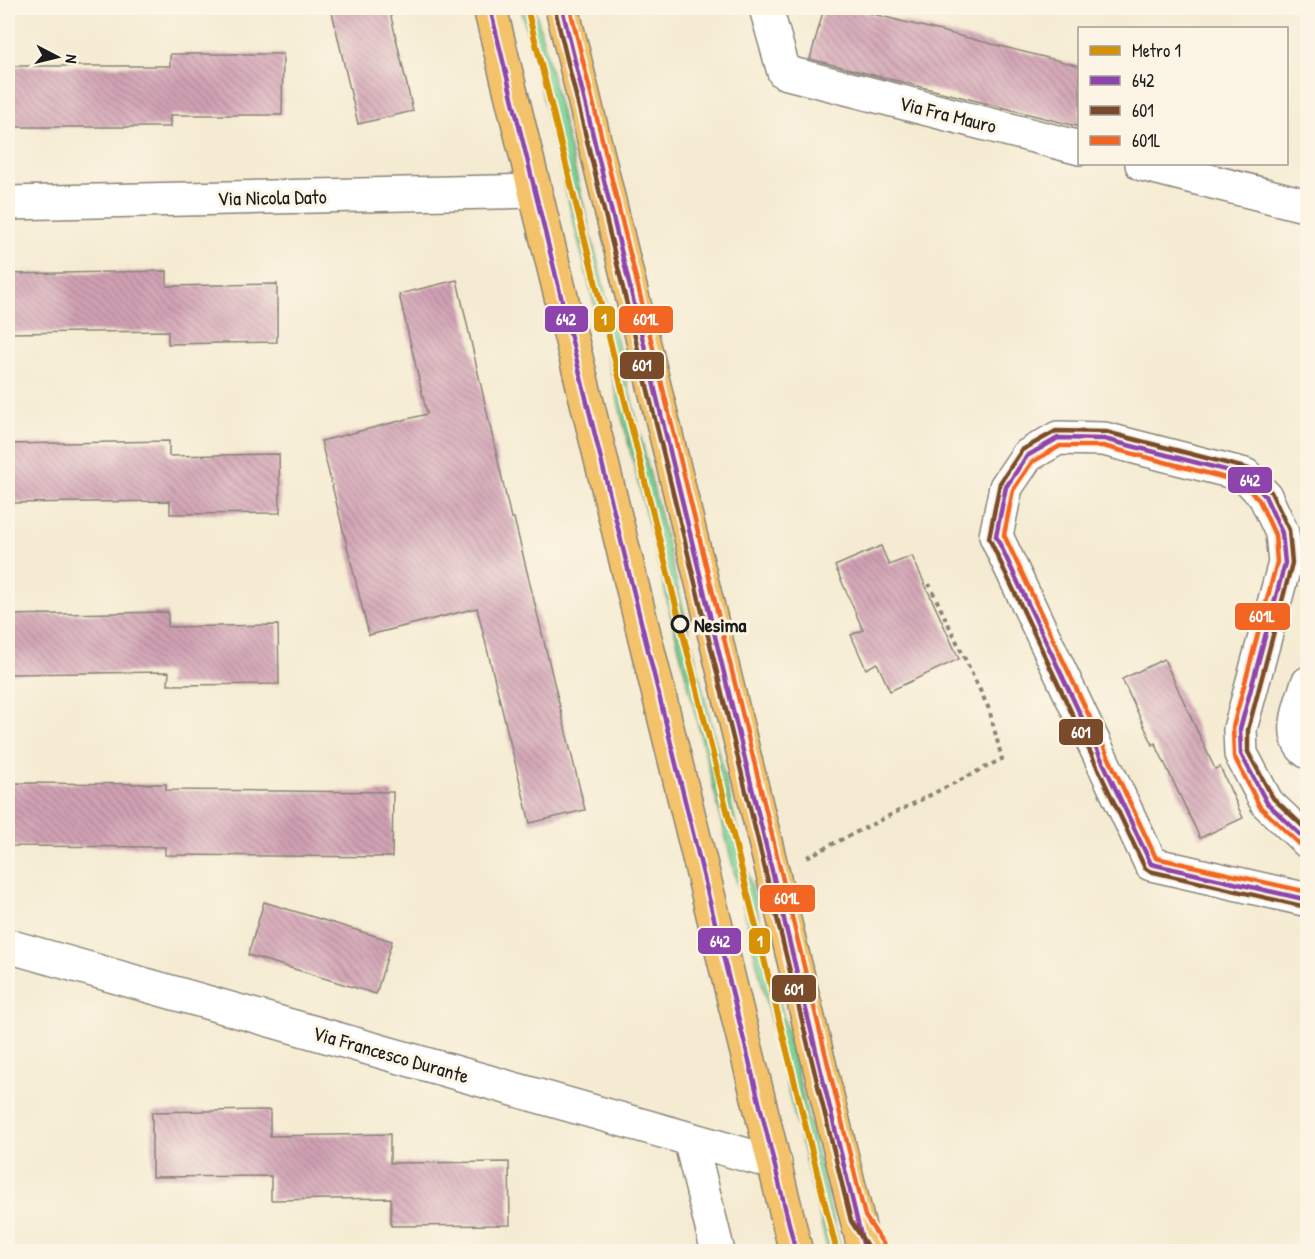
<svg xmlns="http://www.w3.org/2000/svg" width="1315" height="1259" viewBox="0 0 1315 1259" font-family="'Patrick Hand',sans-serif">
<defs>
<pattern id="building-back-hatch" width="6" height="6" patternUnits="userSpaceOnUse" patternTransform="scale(1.5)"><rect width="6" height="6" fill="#d1a1b4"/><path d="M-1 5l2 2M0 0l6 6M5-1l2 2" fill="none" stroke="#a98292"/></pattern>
</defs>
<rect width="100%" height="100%" fill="#fcf5e5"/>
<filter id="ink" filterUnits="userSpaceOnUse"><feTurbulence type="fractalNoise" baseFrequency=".0167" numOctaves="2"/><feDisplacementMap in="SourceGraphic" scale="12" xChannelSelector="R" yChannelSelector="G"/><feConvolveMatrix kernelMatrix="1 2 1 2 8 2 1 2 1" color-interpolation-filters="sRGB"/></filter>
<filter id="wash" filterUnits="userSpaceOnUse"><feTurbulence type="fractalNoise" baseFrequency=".008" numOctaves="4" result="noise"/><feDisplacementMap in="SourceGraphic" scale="24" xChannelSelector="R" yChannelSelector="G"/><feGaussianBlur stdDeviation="1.35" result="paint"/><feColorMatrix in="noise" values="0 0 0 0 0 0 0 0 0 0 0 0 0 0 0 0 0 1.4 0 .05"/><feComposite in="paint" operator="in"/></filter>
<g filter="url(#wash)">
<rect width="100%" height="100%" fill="#f5ebd2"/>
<path fill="#7cd397" stroke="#4c785a" stroke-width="1.5" d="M521 8H535L841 1251H828Z"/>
<g id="blocks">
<g fill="url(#building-back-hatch)">
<path d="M331 8H389L413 111 358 124Z"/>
<path d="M824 8H843L869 13 1080 66V127L810 59Z"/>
<path d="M170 54H283L282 115H170V127H8V66H170Z"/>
<path d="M167 271V286L277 284V342L168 344V331L8 333V274Z"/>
<path d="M457 280 511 518H514L585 810 530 823 477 608 369 635 321 441 427 414 399 294Z"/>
<path d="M169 441V456L279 454 280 513 170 514V501L8 503V444Z"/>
<path d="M881 546 889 565 912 556 959 659 890 691 877 663 866 669 851 635 863 630 835 566Z"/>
<path d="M168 612V627L278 625 279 684 168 685 169 672 8 674V615Z"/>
<path d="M1164 659 1215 769 1220 767 1243 818 1200 838 1155 743 1153 745 1122 679Z"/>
<path d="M8 783 166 784V790L393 792 392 857 165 855V847L8 846Z"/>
<path d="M264 902 392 941 376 994 248 955Z"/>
<path d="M270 1110V1136L390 1134V1163L509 1162 510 1225 391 1226V1198L271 1200V1176L152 1177V1112Z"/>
</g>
</g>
</g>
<g filter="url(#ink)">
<use href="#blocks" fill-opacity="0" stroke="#888477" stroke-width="1.5"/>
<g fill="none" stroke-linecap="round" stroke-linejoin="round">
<g stroke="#888477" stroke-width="36">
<g id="minor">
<path d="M766 8 784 72 1080 148"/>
<path d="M1142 164 1308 206"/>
<path d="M8 203 536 191"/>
<path d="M1308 683C1302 701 1286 738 1308 752"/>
<path d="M1308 842 1267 803 1241 754 1240 729 1285 563 1282 533 1265 496 1245 475 1104 439 1058 438 1027 456 1006 487 996 536 1151 864 1308 900"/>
<path d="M8 946 775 1163"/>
<path d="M690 1139 718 1252"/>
</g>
</g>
<g stroke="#888477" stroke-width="36">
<g id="major">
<path d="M490 8 796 1252"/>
<path d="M562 8 865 1252"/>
</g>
</g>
<path stroke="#888477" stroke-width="4" stroke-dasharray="4.5 4.5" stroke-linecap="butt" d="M807 857 1002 759 989 709 929 584"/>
<use href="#minor" stroke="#fff" stroke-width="33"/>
<use href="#major" stroke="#f3c26a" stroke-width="33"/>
<g stroke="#fcf5e5" stroke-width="9">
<g id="bus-1">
<path d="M490 8 796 1252"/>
<path d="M562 8 865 1252"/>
<path d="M1308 842 1267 803 1241 754 1240 729 1285 563 1282 533 1265 496 1245 475 1104 439 1058 438 1027 456 1006 487 996 536 1151 864 1308 900"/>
</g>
</g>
<g stroke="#fcf5e5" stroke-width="9">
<g id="bus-2">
<path d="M555 10 851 1221 871 1252"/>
<path d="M1306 907 1149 871 1145 868 989 538 1000 483 1022 450 1056 431 1106 432 1249 469 1271 492 1289 530 1292 563 1248 730V752L1273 798 1308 831"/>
</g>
</g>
<g stroke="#fcf5e5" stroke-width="9">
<g id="bus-3">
<path d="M570 8 865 1216 886 1248"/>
<path d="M1303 847 1260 807 1234 756 1233 727 1277 562 1275 535 1259 500 1241 482 1103 446H1060L1032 462 1013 490 1004 535 1156 858 1308 892"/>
</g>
</g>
<use href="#bus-1" stroke="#8e44ad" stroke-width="4.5"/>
<use href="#bus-2" stroke="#7a4b2a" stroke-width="4.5"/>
<use href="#bus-3" stroke="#f26522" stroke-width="4.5"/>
<g stroke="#fcf5e5" stroke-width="10">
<path id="metro-1" d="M527 8 837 1252"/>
</g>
<use href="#metro-1" stroke="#d69104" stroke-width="6"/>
</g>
</g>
<circle fill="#fcf5e5" stroke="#1c1c1c" stroke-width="3" cx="680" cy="624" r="8"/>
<g text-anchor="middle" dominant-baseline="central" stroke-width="6" stroke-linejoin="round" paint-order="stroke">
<g font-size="20" fill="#1c1c1c" stroke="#fcf5e5">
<text transform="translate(948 114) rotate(14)">Via Fra Mauro</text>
<text transform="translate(272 197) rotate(-1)">Via Nicola Dato</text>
<text transform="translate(391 1054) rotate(16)">Via Francesco Durante</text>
</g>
<g font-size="20" font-weight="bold" fill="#1c1c1c" stroke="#fcf5e5" text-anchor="start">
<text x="694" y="624">Nesima</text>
</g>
</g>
<g stroke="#fcf5e5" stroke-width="2">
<rect x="544" y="305" width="45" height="28" rx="6" fill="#8e44ad"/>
<rect x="593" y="305" width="23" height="28" rx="6" fill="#d69104"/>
<rect x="618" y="305" width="56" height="29" rx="6" fill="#f26522"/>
<rect x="619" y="351" width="46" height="29" rx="6" fill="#7a4b2a"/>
<rect x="1227" y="466" width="46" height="28" rx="6" fill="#8e44ad"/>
<rect x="1234" y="602" width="57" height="29" rx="6" fill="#f26522"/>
<rect x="1058" y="718" width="46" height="28" rx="6" fill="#7a4b2a"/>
<rect x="759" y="884" width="57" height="29" rx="6" fill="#f26522"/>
<rect x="697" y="927" width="45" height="28" rx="6" fill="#8e44ad"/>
<rect x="748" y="927" width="23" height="28" rx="6" fill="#d69104"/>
<rect x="771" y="974" width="46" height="29" rx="6" fill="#7a4b2a"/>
</g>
<g font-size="16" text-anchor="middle" font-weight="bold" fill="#fff">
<text x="566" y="325">642</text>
<text x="604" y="325">1</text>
<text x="646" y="325">601L</text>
<text x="642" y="371">601</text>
<text x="1250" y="486">642</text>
<text x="1262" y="622">601L</text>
<text x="1081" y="738">601</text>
<text x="787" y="904">601L</text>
<text x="720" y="947">642</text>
<text x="760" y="947">1</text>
<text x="794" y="995">601</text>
</g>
<rect width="1315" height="1259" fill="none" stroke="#fcf5e5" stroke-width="30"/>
<rect x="1078" y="27" width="210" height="138" fill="#fcf5e5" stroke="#a29e95" stroke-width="1.5"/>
<rect x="1090" y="46" width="30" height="9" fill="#d69104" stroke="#a29e95" stroke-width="1.5"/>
<text x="1132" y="57" font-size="18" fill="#1c1c1c">Metro 1</text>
<rect x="1090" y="76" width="30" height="9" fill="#8e44ad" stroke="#a29e95" stroke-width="1.5"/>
<text x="1132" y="87" font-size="18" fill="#1c1c1c">642</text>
<rect x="1090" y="106" width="30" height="9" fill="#7a4b2a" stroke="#a29e95" stroke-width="1.5"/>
<text x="1132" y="117" font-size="18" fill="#1c1c1c">601</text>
<rect x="1090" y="136" width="30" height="9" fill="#f26522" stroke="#a29e95" stroke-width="1.5"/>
<text x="1132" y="147" font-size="18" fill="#1c1c1c">601L</text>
<g transform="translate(57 57) rotate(97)" stroke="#fcf5e5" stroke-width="4.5" paint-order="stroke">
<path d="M0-4.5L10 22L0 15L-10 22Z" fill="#1c1c1c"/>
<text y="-9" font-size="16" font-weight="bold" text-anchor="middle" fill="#1c1c1c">N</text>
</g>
</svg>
